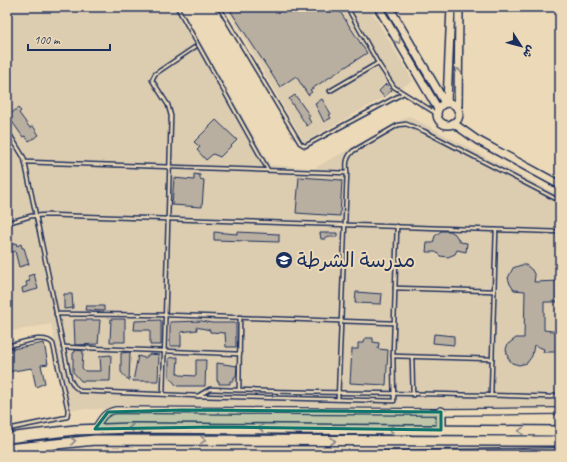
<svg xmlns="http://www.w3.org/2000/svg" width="567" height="462" viewBox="0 0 567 462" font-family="Caveat,'Playpen Sans Arabic',sans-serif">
<rect width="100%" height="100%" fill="#ecd9b7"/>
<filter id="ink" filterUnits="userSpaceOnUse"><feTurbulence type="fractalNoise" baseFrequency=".025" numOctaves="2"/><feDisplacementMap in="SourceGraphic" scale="8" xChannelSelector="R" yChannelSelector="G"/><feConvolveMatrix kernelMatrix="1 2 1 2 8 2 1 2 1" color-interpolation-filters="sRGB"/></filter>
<g filter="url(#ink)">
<g fill="#dcccb0">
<path d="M7 7H181L270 165 315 168 409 116 560 196V408L70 409 51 324 7 332Z"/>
<path d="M226 7H369L413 81 304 142Z"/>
</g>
<g fill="#b8afa1" stroke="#1b2f5e">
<path d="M228 7H337L367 53 310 90 312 92 308 95 296 76 280 87Z"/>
<path d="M386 84 392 90 384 97 379 91Z"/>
<path d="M295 95 310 116 308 117 311 123 307 126 289 99Z"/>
<path d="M322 99 331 114 329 115 331 118 324 122 315 104Z"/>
<path d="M18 108 21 111 19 113 30 128 33 126 39 135 29 141 25 136 23 137 8 116Z"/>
<path d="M216 120 237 140 220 157 213 154 206 160 197 150 200 147 194 142Z"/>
<path d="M194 174 200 175V179L204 180 202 207 172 205 174 178 194 180Z"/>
<path d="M299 177 342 180 340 216 296 213Z"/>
<path d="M441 231H450L455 234 460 242 467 243 466 252 457 250 455 254 448 257 440 256 436 252H426L427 243H433L435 236Z"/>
<path d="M214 232 237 234V232L279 234V242L214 240Z"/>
<path d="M320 233H337V237H325V239H321Z"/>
<path d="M16 243 17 246 21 244 22 248H24L29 264 19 267 15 251 7 253V246Z"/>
<path d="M521 265H526L532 270 535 276 534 282 560 281V302H544V330L560 332V352H543L544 349 534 345 532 356 527 363 519 365 512 363 508 358 506 349 508 344 516 338H524L525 291 514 290 510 284 508 278 513 268Z"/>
<path d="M34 274 38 289 23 293 22 288 27 286 26 282 30 281 28 276Z"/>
<path d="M356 292 382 294 381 304 355 303Z"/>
<path d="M64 294H72L73 308 64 309Z"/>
<path d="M86 306H104V311L85 310Z"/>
<path d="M111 319H125V342H110Z"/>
<path d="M74 320H100L98 344 75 345Z"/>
<path d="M161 320V345H150V330H134L135 321Z"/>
<path d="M202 321 212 323H236V347H226L225 333 210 332V330L196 327 197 330 181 332V346H170V322Z"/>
<path d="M434 334 454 336V345L433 343Z"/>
<path d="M365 338H373V342L379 343 378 349 388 350 386 385 350 383 352 349H358V343H364Z"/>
<path d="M44 343 48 364 41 365 45 383 36 387 32 368 7 372V350Z"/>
<path d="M75 350 83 351 82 368 85 371H101L100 356 111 355 110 381H81L73 372V353L75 352Z"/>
<path d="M130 352 129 381 121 372V353Z"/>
<path d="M150 354 159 355 158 381H133L138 356 145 358Z"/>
<path d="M178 357 177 373 180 375 196 376V360H206L205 386H177L169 377V358Z"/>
<path d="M217 363 237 366 236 377H234V381H230V384H219V381H217Z"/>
</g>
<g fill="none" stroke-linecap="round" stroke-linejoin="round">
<g stroke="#1b2f5e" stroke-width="5.5">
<g id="service">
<path d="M177 7 268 170"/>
<path d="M219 7 300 143 305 146 402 94"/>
<path d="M347 7 378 63"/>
<path d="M330 91 378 63 394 87 437 114"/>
<path d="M7 130 24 158 70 379 74 386 80 391 198 396 394 401 393 356 397 226"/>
<path d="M25 162 347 173 338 399"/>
<path d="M347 173C346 163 346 158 353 151L398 125 406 124 424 131 560 201"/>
<path d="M7 223 31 216 47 215 560 232"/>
<path d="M395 288 494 291"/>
<path d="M56 314 169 315 394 323"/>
<path d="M7 346C19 344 45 333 53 344L68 410 67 417 8 429 11 446"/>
<path d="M63 347 240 354"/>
<path d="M393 356 492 359"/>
<path d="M412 357 413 395"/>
<path d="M239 390 240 317"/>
<path d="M163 394 171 116 168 105 152 80 155 74 195 47"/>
<path d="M491 395 496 230"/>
<path d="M198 396 210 389C324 394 437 393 551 397L560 394"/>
</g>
</g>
<g stroke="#1b2f5e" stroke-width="8">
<g id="minor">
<path d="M95 429C101 419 104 412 116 410L441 412 560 411"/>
<path d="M374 454 560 451"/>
</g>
</g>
<g stroke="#1b2f5e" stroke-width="10">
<g id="tertiary">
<path d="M378 7 438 109"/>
<path d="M389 7 445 103"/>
<path d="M447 103 451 7"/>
<circle cx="448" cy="114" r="11"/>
<path d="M458 110 459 7"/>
<path d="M453 123 477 140 560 185"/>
</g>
</g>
<g stroke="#1b2f5e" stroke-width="12">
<g id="trunk">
<path d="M441 412V430"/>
<path d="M7 438 75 430 133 428 560 431"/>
<path d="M7 449 95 440 560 441"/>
</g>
</g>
<use href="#service" stroke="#ecd9b7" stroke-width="2.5"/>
<use href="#minor" stroke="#ecd9b7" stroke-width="5.5"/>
<use href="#tertiary" stroke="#ecd9b7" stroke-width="7"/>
<use href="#trunk" stroke="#ecd9b7" stroke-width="9"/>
</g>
<defs><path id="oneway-chevron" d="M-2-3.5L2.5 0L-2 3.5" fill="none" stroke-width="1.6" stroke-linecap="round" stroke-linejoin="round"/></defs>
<g stroke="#84848a">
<use href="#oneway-chevron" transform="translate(398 41) rotate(60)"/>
<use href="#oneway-chevron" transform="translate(458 71) rotate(-89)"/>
<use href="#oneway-chevron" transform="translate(131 428) rotate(179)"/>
<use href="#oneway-chevron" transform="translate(261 428) rotate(-178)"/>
<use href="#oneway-chevron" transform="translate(391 429) rotate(-179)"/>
<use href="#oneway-chevron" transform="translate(521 431) rotate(-179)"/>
<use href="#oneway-chevron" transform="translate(203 440) rotate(1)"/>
<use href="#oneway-chevron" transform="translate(73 441) rotate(-5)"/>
<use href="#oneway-chevron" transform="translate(333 441)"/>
</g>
</g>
<path fill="#0f766e" fill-opacity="0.2" stroke="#0f766e" stroke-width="3" stroke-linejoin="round" d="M182 410 441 412V430L213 427 95 429 108 412Z"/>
<defs>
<g id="university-disc" transform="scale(0.9)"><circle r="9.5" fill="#1b2f5e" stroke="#ecd9b7"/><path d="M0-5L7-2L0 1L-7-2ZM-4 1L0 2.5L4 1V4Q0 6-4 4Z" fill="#fff"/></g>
</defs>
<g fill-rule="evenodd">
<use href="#university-disc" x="284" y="260"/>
</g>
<g text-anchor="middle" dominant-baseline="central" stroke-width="4" stroke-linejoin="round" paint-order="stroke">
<g font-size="20" fill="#1b2f5e" stroke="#ecd9b7" text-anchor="start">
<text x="297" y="260">مدرسة الشرطة</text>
</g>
</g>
<rect width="567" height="462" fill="none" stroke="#ecd9b7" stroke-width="24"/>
<rect x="12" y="12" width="543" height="438" fill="none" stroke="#1b2f5e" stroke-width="1.5" filter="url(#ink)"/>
<g transform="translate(521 46) rotate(126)" stroke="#ecd9b7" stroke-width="3" paint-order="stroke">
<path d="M0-3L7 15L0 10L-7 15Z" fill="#1b2f5e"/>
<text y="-6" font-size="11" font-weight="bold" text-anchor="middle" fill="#1b2f5e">ش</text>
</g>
<path d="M28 44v6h82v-6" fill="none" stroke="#1b2f5e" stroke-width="2"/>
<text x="34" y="44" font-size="12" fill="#1b2f5e" stroke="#ecd9b7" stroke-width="3" paint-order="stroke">100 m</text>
</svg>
